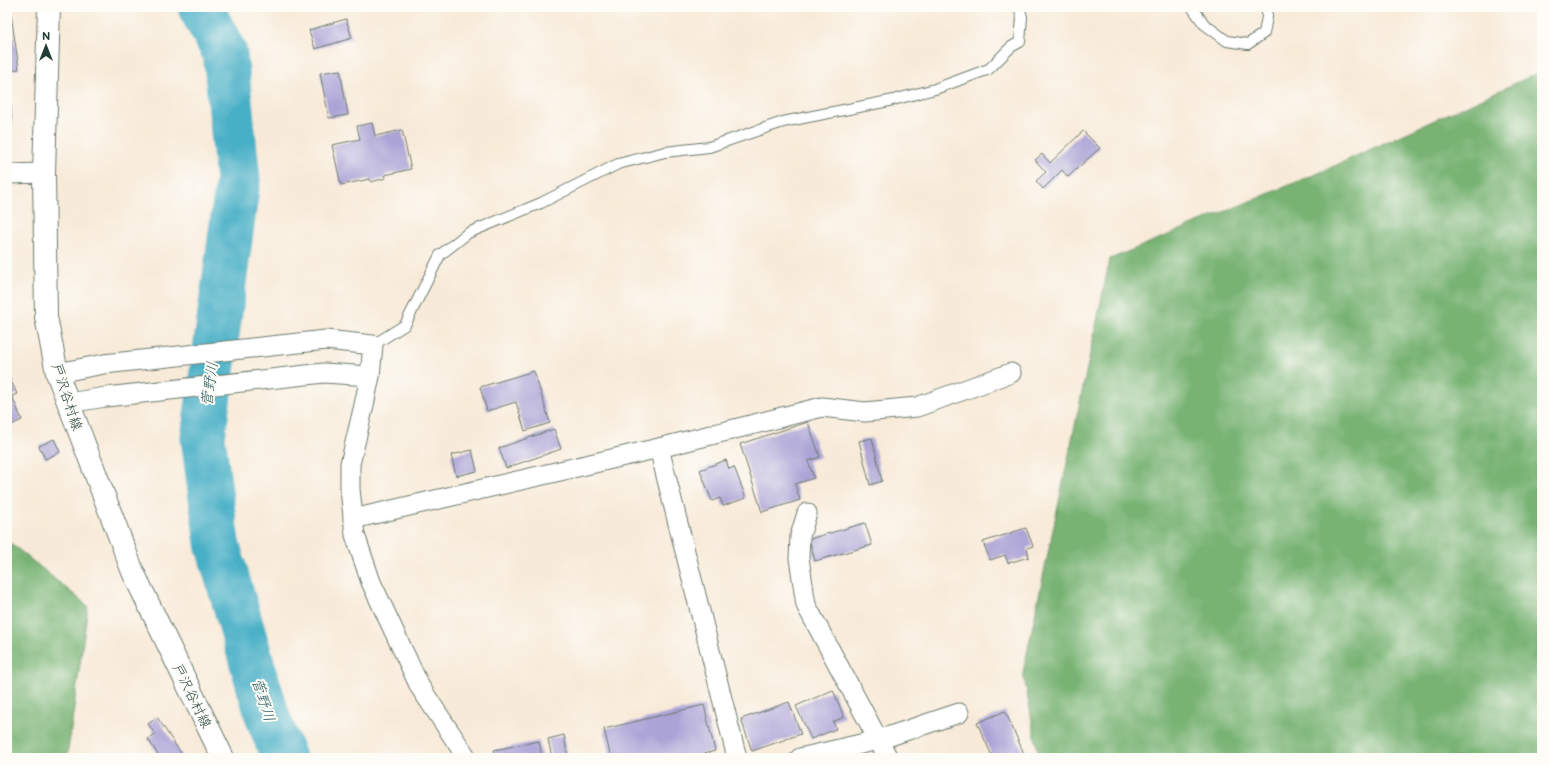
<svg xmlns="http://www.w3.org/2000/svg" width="1549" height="765" viewBox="0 0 1549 765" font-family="'Balsamiq Sans','Klee One',sans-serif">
<rect width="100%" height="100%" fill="#fdfcf7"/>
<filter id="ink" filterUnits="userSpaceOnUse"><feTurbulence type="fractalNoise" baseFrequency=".025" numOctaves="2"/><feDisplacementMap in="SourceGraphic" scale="8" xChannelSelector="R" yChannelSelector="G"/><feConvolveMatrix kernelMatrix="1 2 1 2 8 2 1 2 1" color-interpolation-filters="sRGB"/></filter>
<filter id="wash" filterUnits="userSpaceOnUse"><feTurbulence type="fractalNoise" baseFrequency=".012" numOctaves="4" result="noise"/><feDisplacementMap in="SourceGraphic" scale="16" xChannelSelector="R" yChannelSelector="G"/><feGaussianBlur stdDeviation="0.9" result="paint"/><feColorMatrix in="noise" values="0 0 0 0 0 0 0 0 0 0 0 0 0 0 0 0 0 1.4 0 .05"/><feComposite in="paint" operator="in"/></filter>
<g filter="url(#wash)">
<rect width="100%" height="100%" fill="#f8ead8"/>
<g fill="#78b373" stroke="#4c7854">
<path d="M1542 71V758H1039L1023 672 1110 259 1321 172Z"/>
<path d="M7 540 88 606 67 758H7Z"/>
</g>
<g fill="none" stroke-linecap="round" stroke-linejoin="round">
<path stroke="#47afc6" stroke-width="45" d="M200 7 225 53 238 180 203 438 217 543 268 718 284 758"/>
</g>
<g id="blocks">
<g fill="#aba3d6">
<path d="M7 7H10L19 69 7 71Z"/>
<path d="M346 19 352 38 315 49 309 30Z"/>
<path d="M340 70 348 115 329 118 320 73Z"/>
<path d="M7 82H9L12 123H7Z"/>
<path d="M372 123 375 136 402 130 411 169 385 175 386 178 371 182 370 179 341 185 332 145 360 139 357 126Z"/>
<path d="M1083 131 1100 148 1068 177 1062 170 1043 189 1036 181 1046 172 1035 160 1042 154 1050 163Z"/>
<path d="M534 371 550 423 525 431 516 402 487 411 480 387Z"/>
<path d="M7 372 17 394 12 396 22 420 7 427Z"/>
<path d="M808 422 820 457 808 461 814 478 795 484 800 500 762 512 740 444Z"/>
<path d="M554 429 561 449 506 468 499 448Z"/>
<path d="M872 438 882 481 870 485 859 441Z"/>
<path d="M54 439 60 452 45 459 39 446Z"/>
<path d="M472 450 477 471 456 476 451 455Z"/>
<path d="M726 460 729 469 734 467 746 498 723 506 720 498 712 501 700 470Z"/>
<path d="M865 523 872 545 815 561 809 539Z"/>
<path d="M1026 528 1033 546 1027 548 1029 557 1008 563 1005 555 990 560 983 542Z"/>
<path d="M833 690 844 717 833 722 836 729 811 739 796 706Z"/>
<path d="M789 702 801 734 752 751 741 719Z"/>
<path d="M704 705 715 751 688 758H611L604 729Z"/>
<path d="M1005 711 1026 758H993L977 723Z"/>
<path d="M157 717 184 758H160L148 739 155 734 148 724Z"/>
<path d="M564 735 568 758H552L548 739Z"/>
<path d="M539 741 542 758H496L494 750Z"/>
</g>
</g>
</g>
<g filter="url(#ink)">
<use href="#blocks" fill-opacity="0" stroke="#6b7a6d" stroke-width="1"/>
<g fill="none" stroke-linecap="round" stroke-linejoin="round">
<g stroke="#6b7a6d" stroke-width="12">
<g id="service">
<path d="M1192 7 1204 24 1227 41 1248 44 1264 33 1267 17V7"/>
<path d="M373 345 405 325 440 255 468 233 541 203 618 164 665 152 709 147 783 122 889 101 935 89 989 69 1011 47 1020 42 1022 17 1019 7"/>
</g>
</g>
<g stroke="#6b7a6d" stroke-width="21">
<g id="minor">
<path d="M7 174 44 173"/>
<path d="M57 373 104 364 326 340 373 345 370 376 364 405 350 464V489L355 535 371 582 420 687 467 758"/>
<path d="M68 403 106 397 324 373 370 376"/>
<path d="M659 448 737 758"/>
<path d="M807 513 800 536 799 558 806 605 888 758"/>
<path d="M353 519 659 448 822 407 865 412 917 407 1011 373"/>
<path d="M800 758 878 740 959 713"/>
</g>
</g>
<g stroke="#6b7a6d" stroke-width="24">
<path id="secondary" d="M49 7 44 173 46 317 57 373 133 572 223 758"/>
</g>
<use href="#service" stroke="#fff" stroke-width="10"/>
<use href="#minor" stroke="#fff" stroke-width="19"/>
<use href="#secondary" stroke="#fff" stroke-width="22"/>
</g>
</g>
<g text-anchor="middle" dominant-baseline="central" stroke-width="4" stroke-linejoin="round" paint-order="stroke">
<g font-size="14" fill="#1f3d34" stroke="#fdfcf7">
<text transform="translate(67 397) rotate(72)">戸沢谷村線</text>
<text transform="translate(192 696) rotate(64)">戸沢谷村線</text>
</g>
<g font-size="15" font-style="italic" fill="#2b5f60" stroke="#fdfcf7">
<text transform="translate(210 384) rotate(-82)">菅野川</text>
<text transform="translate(263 700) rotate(73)">菅野川</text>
</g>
</g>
<rect width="1549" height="765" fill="none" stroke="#fdfcf7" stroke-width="24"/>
<g transform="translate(46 46)" stroke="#fdfcf7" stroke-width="3" paint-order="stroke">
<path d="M0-3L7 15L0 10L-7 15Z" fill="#1f3d34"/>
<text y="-6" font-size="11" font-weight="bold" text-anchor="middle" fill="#1f3d34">N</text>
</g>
</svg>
